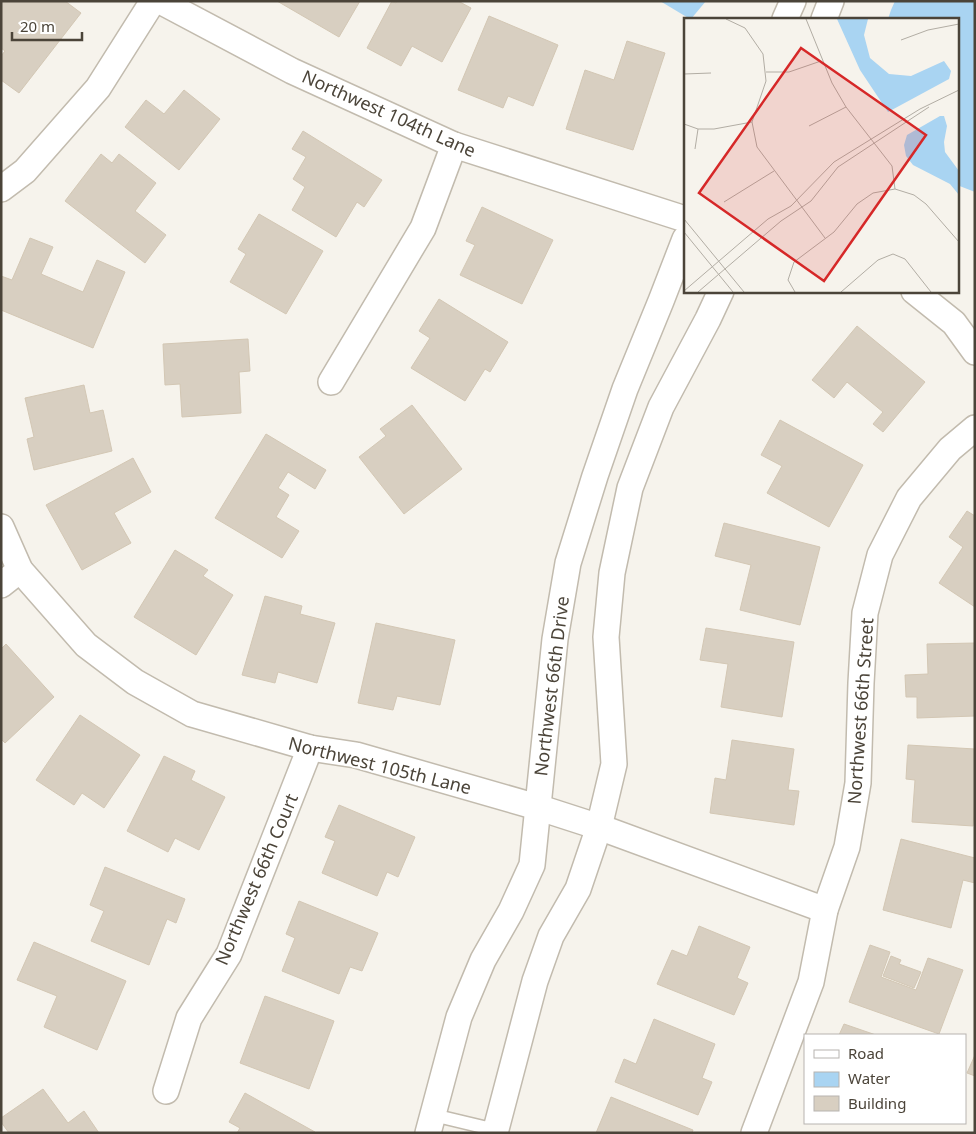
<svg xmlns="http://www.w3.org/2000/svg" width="976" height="1134" viewBox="0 0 976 1134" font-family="'Noto Sans',sans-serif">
<rect width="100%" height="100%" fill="#f6f3ec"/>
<g fill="#a9d4f2">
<path d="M660 1H706L691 19H690Z"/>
<path d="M895 1H975V192L957 185V19H888L891 10Z"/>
</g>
<g fill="#d8cfc1" stroke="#d3c7b4">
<path d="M1 1H65L81 13 19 93 1 80V56L5 51 1 48Z"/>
<path d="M277 1H360L339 37Z"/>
<path d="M392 1 396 3 397 1H458L471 8 442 62 412 46 401 66 367 48Z"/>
<path d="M489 16 558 45 533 106 508 96 503 108 458 90Z"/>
<path d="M627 41 665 53 633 150 566 129 585 70 614 80Z"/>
<path d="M184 90 220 119 179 170 125 127 146 100 164 114Z"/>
<path d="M303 131 382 180 364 207 357 202 336 237 292 210 305 187 293 179 306 157 292 149Z"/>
<path d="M101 154 112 163 119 154 156 183 135 211 166 235 145 263 65 201Z"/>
<path d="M482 207 553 240 522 304 460 275 475 245 466 241Z"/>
<path d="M259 214 323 251 286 314 230 282 246 254 238 249Z"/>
<path d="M30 238 53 247 41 274 83 292 97 260 125 272 93 348 1 310V276L12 280Z"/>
<path d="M439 299 508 342 490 372 485 369 465 401 411 368 430 338 419 331Z"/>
<path d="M857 326 925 382 883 432 873 424 883 412 847 382 834 398 812 380Z"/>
<path d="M248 339 250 371 239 372 241 413 182 417 180 384 165 385 163 344Z"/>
<path d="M84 385 90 413 103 410 112 451 34 470 27 439 34 437 25 398Z"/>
<path d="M412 405 462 469 404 514 359 457 386 436 380 429Z"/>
<path d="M780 420 863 465 829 527 767 493 782 466 761 455Z"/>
<path d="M266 434 326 470 315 489 288 472 278 488 289 495 276 517 299 531 282 558 215 518Z"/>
<path d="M133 458 151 492 114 513 131 543 82 570 46 505Z"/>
<path d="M967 511 975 516V607L939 583 963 547 949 537Z"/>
<path d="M724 523 820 547 800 625 740 610 751 565 715 556Z"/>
<path d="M175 550 208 570 203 576 233 595 196 655 134 617Z"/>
<path d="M265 596 302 606 300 614 335 623 317 683 278 672 275 683 242 675Z"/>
<path d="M376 623 455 640 440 705 397 696 393 710 358 703Z"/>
<path d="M706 628 794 642 782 717 721 707 728 664 700 660Z"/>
<path d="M975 643V716L917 718V697H906L905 675 928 674 927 644Z"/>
<path d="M6 644 54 697 5 743 1 739V649Z"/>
<path d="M80 715 140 755 104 808 82 793 74 805 36 780Z"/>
<path d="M732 740 794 749 788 790 799 791 794 825 710 813 715 778 726 780Z"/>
<path d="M908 745 975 749V797L973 826 912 822 915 780 906 779Z"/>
<path d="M164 756 195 771 191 780 225 797 199 850 175 838 168 852 127 831Z"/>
<path d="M339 805 415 837 398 877 387 872 377 896 322 873 335 841 325 837Z"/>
<path d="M901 839 975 858V883L963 880 951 928 883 910Z"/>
<path d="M105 867 185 899 176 923 167 919 149 965 91 941 104 911 90 905Z"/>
<path d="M299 901 378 933 362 971 350 967 339 994 282 971 295 938 286 934Z"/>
<path d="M699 926 750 947 737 978 748 983 734 1015 657 984 672 950 687 956Z"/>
<path d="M34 942 126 981 97 1050 44 1027 57 996 17 980Z"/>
<path d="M870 945 890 952 881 977 916 990 928 958 963 970 939 1034 849 1002Z"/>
<path d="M891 956 901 960 899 964 921 972 914 988 883 976Z"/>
<path d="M265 996 334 1021 309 1089 240 1063Z"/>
<path d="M654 1019 715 1044 702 1078 712 1082 698 1115 615 1082 624 1059 636 1064Z"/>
<path d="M844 1024 876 1035H839Z"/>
<path d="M975 1055V1076L967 1073Z"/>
<path d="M43 1089 68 1123 84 1111 99 1133H9L1 1122V1118Z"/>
<path d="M245 1093 315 1132V1133H237L240 1128 229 1122Z"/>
<path d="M611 1097 693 1130 692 1133H596Z"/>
</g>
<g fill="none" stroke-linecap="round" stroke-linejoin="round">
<g stroke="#c2bbae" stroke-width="15">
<path id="service" d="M433 1115 496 1130"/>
</g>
<g stroke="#c2bbae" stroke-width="28">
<g id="minor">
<path d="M160 1 292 71 454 145 685 219"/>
<path d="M785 19 793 1"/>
<path d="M824 19 831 1"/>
<path d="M1 189 25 171 98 88 153 1"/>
<path d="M914 291 954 323 975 352"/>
<path d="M331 382 423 228 454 145"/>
<path d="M1 527 20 570 86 645 135 682 192 714 310 748 356 755 537 807 599 827 825 910"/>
<path d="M1 585 20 570"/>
<path d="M166 1091 189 1018 229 954 310 748"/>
<path d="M428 1133 459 1017 483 960 511 911 532 865 555 639 568 563 595 476 625 389 661 301 685 239"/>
<path d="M495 1133 535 981 551 936 578 889 599 827 614 764 606 637 612 573 630 488 661 407 708 319 721 291"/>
<path d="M754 1133 811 982 825 910 847 847 858 783 861 683 865 613 880 555 909 498 950 449 975 428"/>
</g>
</g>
<use href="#service" stroke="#fff" stroke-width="12"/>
<use href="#minor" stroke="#fff" stroke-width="25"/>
</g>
<g text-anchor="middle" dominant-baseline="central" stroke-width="4" stroke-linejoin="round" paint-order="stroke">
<g font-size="18" fill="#4b4439" stroke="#fff">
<text transform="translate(389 113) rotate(24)">Northwest 104th Lane</text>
<text transform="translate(551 686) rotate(-83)">Northwest 66th Drive</text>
<text transform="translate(860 711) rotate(-86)">Northwest 66th Street</text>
<text transform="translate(380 765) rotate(14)">Northwest 105th Lane</text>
<text transform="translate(256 879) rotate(-67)">Northwest 66th Court</text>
</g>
</g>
<g transform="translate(684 18)">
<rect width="275" height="275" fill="#f6f3ec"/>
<path d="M153 1H184L180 17 186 40 205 56 227 58 260 43 267 53 265 61 204 94 176 52ZM256 98H260L263 108 260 124 261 134 275 153V177L266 166 229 147 222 138 220 127 223 117Z" fill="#a9d4f2"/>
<path fill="none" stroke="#b2ada4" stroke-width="1" d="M42 1 61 10 79 36 82 63 68 104 73 129 141 220M122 1 148 65 162 89 208 148 211 171M217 22 244 12 275 6M82 54H105L137 43M0 56 27 55M0 106 14 111H30L68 104M125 108 162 89M11 131 14 111M40 184 90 153M0 201 60 274M0 214 49 274M0 273 84 201 107 188 150 144 236 91 275 72M14 274 97 203 127 183 154 149 245 89M111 274 104 262 110 244 150 214 173 186 189 175 211 171 230 177 242 186 275 224M157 274 194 242 209 236 221 241 247 274"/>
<path fill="#d62828" fill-opacity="0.15" stroke="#d62828" stroke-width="2.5" d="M117 30 242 117 140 263 15 175Z"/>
<rect width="275" height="275" fill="none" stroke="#4b4439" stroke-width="2.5"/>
</g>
<rect width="976" height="1134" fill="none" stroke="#4b4439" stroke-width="5"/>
<rect x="804" y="1034" width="162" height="90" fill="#ffffff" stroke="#b7b4b0"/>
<rect x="814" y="1050" width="25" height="8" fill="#ffffff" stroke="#b7b4b0"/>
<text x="848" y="1059" font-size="15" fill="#4b4439">Road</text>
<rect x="814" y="1072" width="25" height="15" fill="#a9d4f2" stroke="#b7b4b0"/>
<text x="848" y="1084" font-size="15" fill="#4b4439">Water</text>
<rect x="814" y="1096" width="25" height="15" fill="#d8cfc1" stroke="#b7b4b0"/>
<text x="848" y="1109" font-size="15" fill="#4b4439">Building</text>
<path d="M12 32v8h70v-8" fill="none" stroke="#4b4439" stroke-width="2.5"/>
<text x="20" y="32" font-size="15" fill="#4b4439" stroke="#ffffff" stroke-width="4" paint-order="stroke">20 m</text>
</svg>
